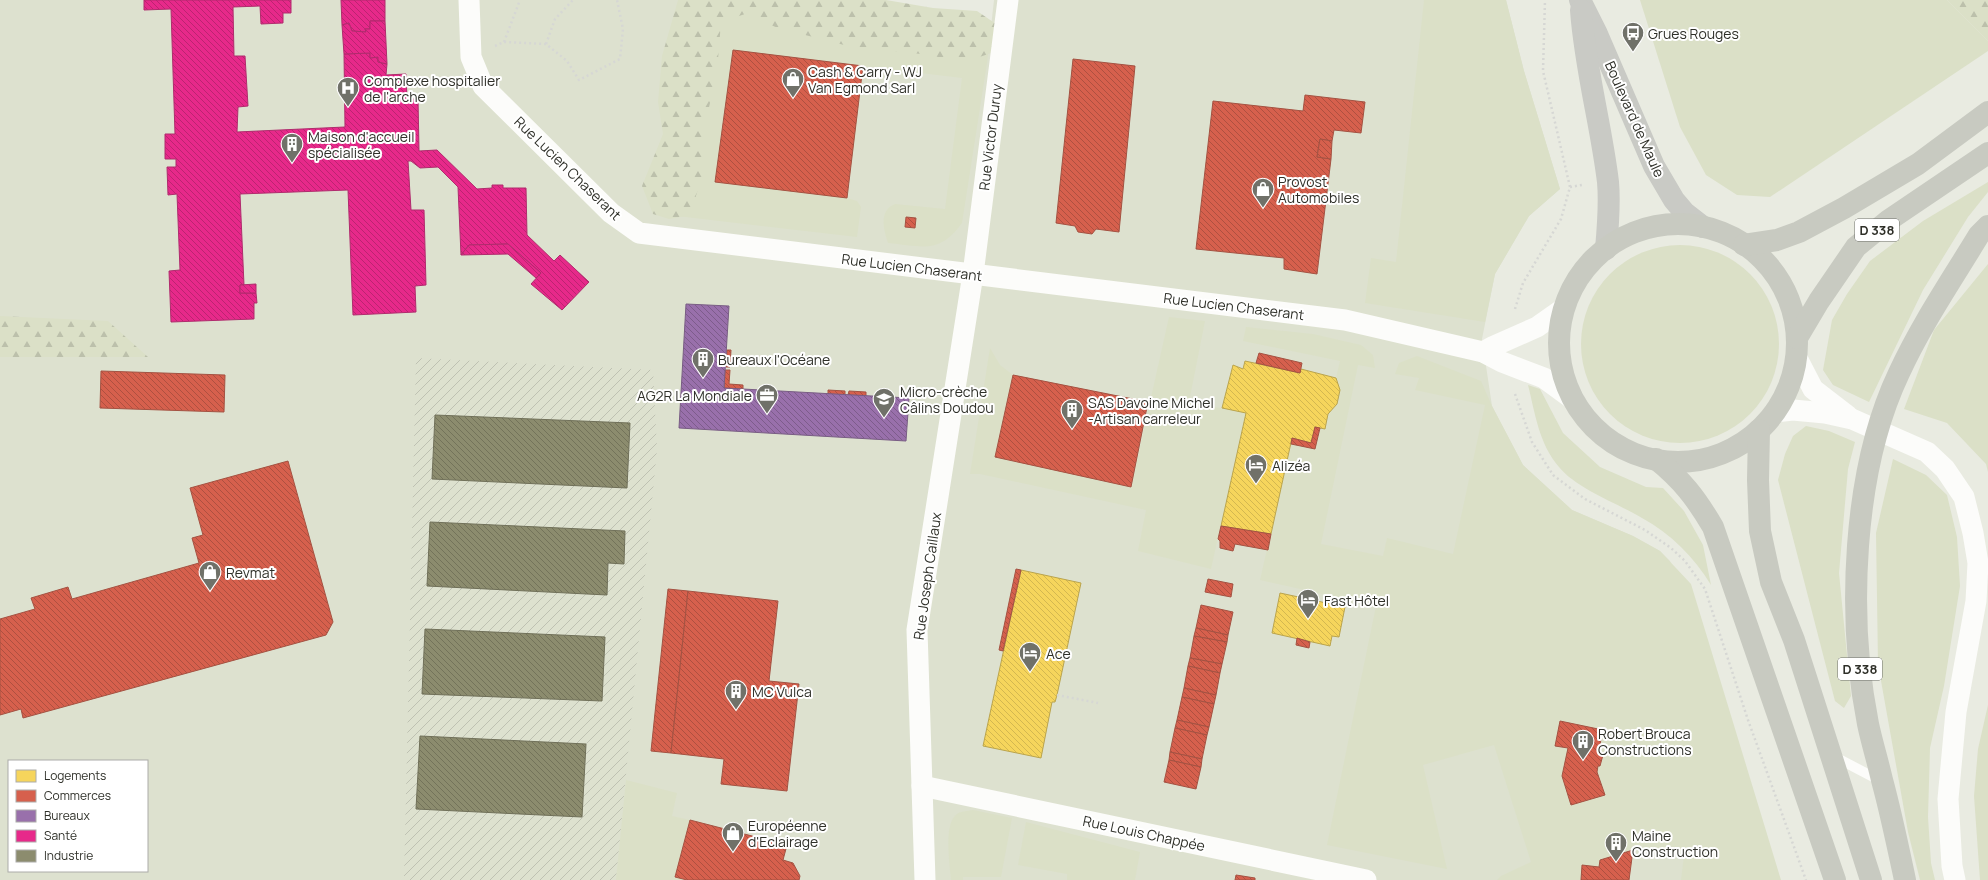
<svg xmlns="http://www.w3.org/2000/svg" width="1988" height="880" viewBox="0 0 1988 880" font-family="Manrope,sans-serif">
<defs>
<pattern id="industrial-furrows" width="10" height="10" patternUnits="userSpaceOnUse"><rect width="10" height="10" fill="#dde1cf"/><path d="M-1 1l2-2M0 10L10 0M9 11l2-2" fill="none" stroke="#bec1b2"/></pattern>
<pattern id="forest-firs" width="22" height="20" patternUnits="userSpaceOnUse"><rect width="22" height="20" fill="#dbe0c7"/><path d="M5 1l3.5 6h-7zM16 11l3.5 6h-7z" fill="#bcc0ab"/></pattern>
<pattern id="homes-back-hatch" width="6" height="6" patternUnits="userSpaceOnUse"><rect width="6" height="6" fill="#f6d55c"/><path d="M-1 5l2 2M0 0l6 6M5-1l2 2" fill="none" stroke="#d3b750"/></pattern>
<pattern id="shops-back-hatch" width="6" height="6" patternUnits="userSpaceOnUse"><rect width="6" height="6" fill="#d6604d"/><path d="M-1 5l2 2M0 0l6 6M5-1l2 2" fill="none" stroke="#ae5040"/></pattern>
<pattern id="offices-back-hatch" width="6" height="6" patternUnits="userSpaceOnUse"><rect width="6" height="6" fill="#9970ab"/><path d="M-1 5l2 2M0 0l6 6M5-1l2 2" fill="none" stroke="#7d5c8b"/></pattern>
<pattern id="health-back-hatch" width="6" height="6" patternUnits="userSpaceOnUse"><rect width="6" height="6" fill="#e7298a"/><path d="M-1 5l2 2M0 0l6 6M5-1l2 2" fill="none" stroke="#bc2471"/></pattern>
<pattern id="industry-back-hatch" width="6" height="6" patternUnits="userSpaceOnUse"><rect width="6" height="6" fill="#8c8c6e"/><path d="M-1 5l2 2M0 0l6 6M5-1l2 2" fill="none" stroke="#73735a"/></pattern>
</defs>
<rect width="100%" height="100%" fill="#e9ebe1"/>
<path fill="#dde1cf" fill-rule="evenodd" d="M0 0H792L991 27 994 0H1506L1524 71 1560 189 1529 216 1495 274 1482 339 1492 406 1523 465 1572 510 1633 536 1660 551 1670 561 1780 880H0ZM9 761H147V871H9Z"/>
<path fill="url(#industrial-furrows)" d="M416 358 653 370 657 449 616 880H404Z"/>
<g fill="#dbe0c7">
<path d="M713 0 991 27 987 63 962 223C939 255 922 246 888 243 883 229 879 210 895 204L945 209 962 78 864 66 847 198 857 201 861 207 857 237 677 216Z"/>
<path d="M1424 0H1506L1524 71 1560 189 1529 216 1495 274 1485 322 1365 303 1371 258 1396 262Z"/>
<path d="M1640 0H1947L1988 41V51L1770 197 1737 195 1706 175 1680 127Z"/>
<path d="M1988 182V192L1968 217 1923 290 1869 402 1833 385 1823 370 1832 320 1847 294 1870 261 1923 221Z"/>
<circle cx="1680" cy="344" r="99"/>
<path d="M1988 264V472L1986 464 1947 423 1904 409 1934 330Z"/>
<path d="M1169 317 1205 321 1189 402 1246 413 1211 569 1138 551 1146 510 980 474H970L990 348 1000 365 1013 375 995 457 1131 487Z"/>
<path d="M1246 327 1313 334 1361 345 1373 355 1375 368 1358 365 1321 544 1383 556 1387 538 1453 554 1485 405 1415 390 1419 378 1395 374 1399 363 1417 356 1481 381 1492 406 1523 465 1572 510 1633 536 1660 551 1691 584 1781 880H1681L1684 855 1633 850 1600 860 1599 867 1582 865 1581 880H1497L1501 876 1531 862 1494 745 1423 765 1447 869 1327 845 1376 606 1260 580 1291 444 1315 449 1320 428 1325 429 1328 414 1340 390 1336 378 1340 361 1243 341Z"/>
<path d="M1528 385 1540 389 1563 433 1600 467 1646 487 1663 488 1684 511 1703 545 1711 585C1694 557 1671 534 1642 518 1617 503 1577 489 1559 467 1539 444 1535 413 1528 385Z"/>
<path d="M1806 426 1829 431 1855 442 1848 469 1839 573 1851 696 1844 708 1835 701 1778 480 1785 454 1793 436Z"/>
<path d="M1893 459 1926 475 1947 495 1957 537 1960 586 1944 686 1930 748 1928 817 1931 863 1935 880H1920L1908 832 1878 664 1876 533Z"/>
<path d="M1988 705V880H1980L1974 796 1978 749Z"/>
<path d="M626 780 677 793 672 816 690 820 675 877 687 880H616Z"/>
<path d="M973 810 1012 818 1001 877H963V880H951C950 863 943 824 957 814 961 811 968 811 973 810Z"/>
<path d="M1026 822 1140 852 1135 880H1067V874L1018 865Z"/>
</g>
<g fill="url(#forest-firs)">
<path d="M678 0H886L933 8 977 11 999 26 994 52 962 63 930 55 848 46 778 28 745 14 721 22 717 72 705 125 702 177 694 202 686 216 669 219 653 214 642 186 663 134 658 102 662 56Z"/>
<path d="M1947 0H1988V41Z"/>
<path d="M0 316 108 321 148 357H0Z"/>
</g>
<g fill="url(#homes-back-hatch)" stroke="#baa44d">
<path d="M1245 361 1300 373 1301 369 1336 378 1340 390 1337 404 1328 414 1325 429 1315 427 1311 443 1292 438 1271 534 1221 526 1246 413 1222 408 1233 365 1243 369Z"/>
<path d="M1021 570 1081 583 1057 695 1055 702H1052L1041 758 983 746Z"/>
<path d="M1280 593 1345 607 1339 637 1332 636 1330 646 1272 633Z"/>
</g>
<g fill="url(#shops-back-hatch)" stroke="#a45242">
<path d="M733 50 863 66 847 198 715 182Z"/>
<path d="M1073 59 1135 66 1119 232 1096 229 1092 234 1078 232 1075 226 1056 223Z"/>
<path d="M1305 95 1365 102 1361 133 1334 130 1332 141 1320 139 1317 157 1331 159 1317 274 1284 269V258L1196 249 1213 101 1303 111Z"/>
<path d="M1320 139 1332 141 1331 159 1317 157Z"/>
<path d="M906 217 916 218 915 228 905 227Z"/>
<path d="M727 350H731L730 367H726Z"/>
<path d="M1259 353 1302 363 1300 373 1256 363Z"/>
<path d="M725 370H730L729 384 743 385V389L724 388Z"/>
<path d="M101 371 225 375 224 412 100 408Z"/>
<path d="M1013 375 1148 402 1131 487 995 457Z"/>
<path d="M828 390 845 391V395L828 394Z"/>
<path d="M849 391 866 392V396L848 395Z"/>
<path d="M1315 427 1320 428 1315 449 1291 444 1292 438 1311 443Z"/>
<path d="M288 461 333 622 326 635 23 718 21 709 0 715V619L35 609 31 598 68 587 72 599 199 563 192 538 203 535 190 488Z"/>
<path d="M1221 526 1271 534 1268 550 1235 544 1233 551 1220 548V541L1218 539Z"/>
<path d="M1016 569 1021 570 1003 651 999 650Z"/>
<path d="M1208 579 1233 584 1231 597 1205 592Z"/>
<path d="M668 589 688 591 671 753 651 751Z"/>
<path d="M688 591 778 601 769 681 799 684 787 791 721 784 724 759 671 753Z"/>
<path d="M1201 605 1233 612 1228 635 1196 628Z"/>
<path d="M1196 628 1228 635 1227 642 1194 636Z"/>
<path d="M1194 636 1227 642 1222 664 1190 658Z"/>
<path d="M1297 638 1310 642 1309 648 1296 645Z"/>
<path d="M1190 658 1222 664 1220 673 1188 666Z"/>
<path d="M1188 666 1220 673 1216 695 1184 688Z"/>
<path d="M1184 688 1216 695 1214 704 1182 697Z"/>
<path d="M1182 697 1214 704 1209 727 1177 720Z"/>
<path d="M1177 720 1209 727 1207 735 1175 728Z"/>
<path d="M1560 721 1603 730 1598 754 1603 755 1600 766H1598L1597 772 1605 795 1571 805 1562 776 1568 748 1555 746Z"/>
<path d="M1175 728 1207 735 1202 759 1170 752Z"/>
<path d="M1170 752 1202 759 1201 767 1169 760Z"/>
<path d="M1169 760 1201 767 1196 789 1164 782Z"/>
<path d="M690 820 787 845 783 860 793 863 800 876 799 880H687L675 877Z"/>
<path d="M1633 850 1629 880H1581L1582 865 1599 867 1600 860Z"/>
<path d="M1236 875 1255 878V880H1235Z"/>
</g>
<path fill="url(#offices-back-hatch)" stroke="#795d84" d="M686 304 729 306 724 388 909 398 906 441 679 428Z"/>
<g fill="url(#health-back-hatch)" stroke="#b02b6d">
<path d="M144 0H291V13H283V23L261 24 260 6 233 7 234 56H245L248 106 238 107 237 132 345 127 344 54 370 53V58L378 57V62L387 64 386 75 406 74 407 99H418L419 151 437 150 477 189 492 188V185H503V188H526L527 235 554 261 560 255 589 282 562 310 531 284 541 273 508 244 469 245 461 255 458 187 438 167 420 168 411 161H408L411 210H424L426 285 415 286 416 312 353 315 348 190 240 194 244 285H240V293H256L257 303H254V319L171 322 169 271 180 270 177 194 168 195 167 167H176V159H165V134H175L171 9 144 10Z"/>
<path d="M341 0H385V21H370V29H365L366 32 352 31 349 23 342 25Z"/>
<path d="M370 21H385L387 64 378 62V57L370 58V53L344 54 342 25 349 23 352 31 366 32 365 29H370Z"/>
<path d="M508 244 541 273 536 278 508 254 461 255 469 245Z"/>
<path d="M256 284V293H240V285Z"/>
</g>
<g fill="url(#industry-back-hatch)" stroke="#707059">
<path d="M435 415 630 423 627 488 432 479Z"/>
<path d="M430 522 625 531 624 564 608 563 607 595 427 586Z"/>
<path d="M425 629 605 637 602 701 422 694Z"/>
<path d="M420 736 586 744 582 817 416 809Z"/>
</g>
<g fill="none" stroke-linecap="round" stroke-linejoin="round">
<g stroke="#d6d7d4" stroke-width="2.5" stroke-dasharray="2 3" stroke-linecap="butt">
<path d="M504 42 520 0"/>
<path d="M546 44 555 19 573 0"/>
<path d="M495 46 504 42 546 44 567 61 579 80 620 59 623 29 617 0"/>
<path d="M1570 187 1582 185"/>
<path d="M1515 309 1523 283 1561 219 1570 187 1543 71 1545 0"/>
<path d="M1515 394 1532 442 1553 475 1585 499 1645 530 1671 548 1685 561 1705 589 1748 720 1806 880"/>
<path d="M1057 695 1098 703"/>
</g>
<path stroke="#fcfcfa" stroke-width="10" d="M1833 756 1881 781"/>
<g stroke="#fcfcfa" stroke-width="21">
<path d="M469 0 471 57 483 86 611 213 639 233 1345 320 1483 352 1502 362 1544 378 1574 400"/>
<path d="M1483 352 1494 346 1537 327 1564 308"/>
<path d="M1796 356 1813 389 1848 416"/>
<path d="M1774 412 1793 410 1825 413 1852 419 1927 452 1945 469 1964 497 1973 533 1978 563 1976 601 1956 712 1948 799 1952 866 1955 880"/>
<path d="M922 786 1366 880"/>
<path d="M925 880 917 630 973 274 1008 0"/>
</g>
<g stroke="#c9cac5" stroke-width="22">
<path d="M1580 0 1597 34 1654 166 1674 200 1685 213 1703 227"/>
<path d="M1581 10C1585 68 1601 124 1608 182 1610 204 1608 227 1606 249"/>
</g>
<g stroke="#c8cac1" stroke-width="22">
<circle cx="1678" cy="343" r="119"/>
<path d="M1744 245 1777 240 1799 232 1844 208 1918 164 1988 112"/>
<path d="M1797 338 1819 301 1856 247 1889 220 1988 153"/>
<path d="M1759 430 1758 480 1760 531 1771 582 1794 640 1871 880"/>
<path d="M1656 459C1682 480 1696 498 1713 527L1835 880"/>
<path d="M1905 880C1898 847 1891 813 1882 780 1878 762 1872 743 1868 724 1847 618 1852 472 1899 373 1921 325 1951 281 1979 235L1988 226"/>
</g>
</g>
<defs>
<g id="bus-pin" transform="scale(1.15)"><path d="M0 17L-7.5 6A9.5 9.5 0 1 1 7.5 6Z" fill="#707169" stroke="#fff"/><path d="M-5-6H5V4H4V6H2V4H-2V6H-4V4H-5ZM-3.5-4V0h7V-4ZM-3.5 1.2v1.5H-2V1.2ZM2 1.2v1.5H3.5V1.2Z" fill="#fff"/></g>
<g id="shop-pin" transform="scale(1.15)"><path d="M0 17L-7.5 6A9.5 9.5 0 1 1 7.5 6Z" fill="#707169" stroke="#fff"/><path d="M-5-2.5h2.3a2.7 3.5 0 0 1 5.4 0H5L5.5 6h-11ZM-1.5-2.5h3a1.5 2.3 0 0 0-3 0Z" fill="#fff"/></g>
<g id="hospital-pin" transform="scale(1.15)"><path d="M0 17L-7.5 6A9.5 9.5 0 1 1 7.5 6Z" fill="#707169" stroke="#fff"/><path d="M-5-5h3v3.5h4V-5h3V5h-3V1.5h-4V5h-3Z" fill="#fff"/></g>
<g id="building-pin" transform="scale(1.15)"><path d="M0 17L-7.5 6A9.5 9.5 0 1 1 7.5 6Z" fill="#707169" stroke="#fff"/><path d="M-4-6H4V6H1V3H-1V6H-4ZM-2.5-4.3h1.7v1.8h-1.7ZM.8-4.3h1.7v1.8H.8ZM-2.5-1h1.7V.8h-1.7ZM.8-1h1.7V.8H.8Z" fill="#fff"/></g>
<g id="office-pin" transform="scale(1.15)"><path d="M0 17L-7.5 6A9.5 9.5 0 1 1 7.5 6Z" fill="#707169" stroke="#fff"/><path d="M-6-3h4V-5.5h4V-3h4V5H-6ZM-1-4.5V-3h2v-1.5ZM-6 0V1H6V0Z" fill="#fff"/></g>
<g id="school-pin" transform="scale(1.15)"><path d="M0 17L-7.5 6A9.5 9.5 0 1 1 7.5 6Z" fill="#707169" stroke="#fff"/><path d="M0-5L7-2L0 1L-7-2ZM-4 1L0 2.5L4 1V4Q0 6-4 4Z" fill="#fff"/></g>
<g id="hotel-pin" transform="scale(1.15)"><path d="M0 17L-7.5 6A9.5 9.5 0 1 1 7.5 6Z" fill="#707169" stroke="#fff"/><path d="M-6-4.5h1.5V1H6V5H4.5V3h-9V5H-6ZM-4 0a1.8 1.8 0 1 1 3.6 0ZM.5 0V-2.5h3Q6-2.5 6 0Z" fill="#fff"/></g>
</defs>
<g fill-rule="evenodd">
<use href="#bus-pin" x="1633" y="33"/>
<use href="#shop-pin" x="793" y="79"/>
<use href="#hospital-pin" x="348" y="88"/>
<use href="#building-pin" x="292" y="144"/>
<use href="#shop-pin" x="1263" y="189"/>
<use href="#building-pin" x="703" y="359"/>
<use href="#office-pin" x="767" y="395"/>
<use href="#school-pin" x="884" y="399"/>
<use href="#building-pin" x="1072" y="410"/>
<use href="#hotel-pin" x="1256" y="465"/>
<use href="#shop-pin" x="210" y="572"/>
<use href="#hotel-pin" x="1308" y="600"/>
<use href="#hotel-pin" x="1030" y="653"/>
<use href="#building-pin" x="736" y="691"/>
<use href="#building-pin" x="1583" y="741"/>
<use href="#shop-pin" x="733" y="833"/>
<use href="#building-pin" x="1616" y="843"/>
</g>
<g text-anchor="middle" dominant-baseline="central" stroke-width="4" stroke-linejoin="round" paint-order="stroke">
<g fill="#fff" stroke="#6d6e69" stroke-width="1">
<rect x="1855" y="219" width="44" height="22" rx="3"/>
<rect x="1838" y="658" width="44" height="22" rx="3"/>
</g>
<g font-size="13" font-weight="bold" fill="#2f3029">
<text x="1877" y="230">D 338</text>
<text x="1860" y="669">D 338</text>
</g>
<g font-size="14" fill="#2f3029" stroke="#fff" text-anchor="start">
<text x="1648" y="33">Grues Rouges</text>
<text x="808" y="71">Cash &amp; Carry - WJ<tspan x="808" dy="16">Van Egmond Sarl</tspan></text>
<text x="364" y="80">Complexe hospitalier<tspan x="364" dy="16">de l'arche</tspan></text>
<text x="308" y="136">Maison d'accueil<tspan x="308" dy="16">spécialisée</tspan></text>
<text x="1278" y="181">Provost<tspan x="1278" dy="16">Automobiles</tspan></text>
<text x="718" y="359">Bureaux l'Océane</text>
<text x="900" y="391">Micro-crèche<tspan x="900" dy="16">Câlins Doudou</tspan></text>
<text x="752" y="395" text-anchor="end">AG2R La Mondiale</text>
<text x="1088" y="402">SAS Davoine Michel<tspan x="1088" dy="16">-Artisan carreleur</tspan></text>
<text x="1272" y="465">Alizéa</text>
<text x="226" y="572">Revmat</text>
<text x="1324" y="600">Fast Hôtel</text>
<text x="1046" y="653">Ace</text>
<text x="752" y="691">MC Vulca</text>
<text x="1598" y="733">Robert Brouca<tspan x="1598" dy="16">Constructions</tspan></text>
<text x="748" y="825">Européenne<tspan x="748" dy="16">d'Eclairage</tspan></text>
<text x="1632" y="835">Maine<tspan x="1632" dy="16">Construction</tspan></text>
</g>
<g font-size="14" fill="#2f3029" stroke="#fff">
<text transform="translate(1635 119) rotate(66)">Boulevard de Maule</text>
<text transform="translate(990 137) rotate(-83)">Rue Victor Duruy</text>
<text transform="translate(568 168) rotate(44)">Rue Lucien Chaserant</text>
<text transform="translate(912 267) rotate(7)">Rue Lucien Chaserant</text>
<text transform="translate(1234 306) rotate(7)">Rue Lucien Chaserant</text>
<text transform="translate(927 576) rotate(-82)">Rue Joseph Caillaux</text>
<text transform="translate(1144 833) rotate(12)">Rue Louis Chappée</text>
</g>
</g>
<rect x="8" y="760" width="140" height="112" fill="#ffffff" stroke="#acaca9"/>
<rect x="16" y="770" width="20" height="12" fill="#f6d55c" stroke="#acaca9"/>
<text x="44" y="780" font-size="12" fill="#2f3029">Logements</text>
<rect x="16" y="790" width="20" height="12" fill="#d6604d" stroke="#acaca9"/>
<text x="44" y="800" font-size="12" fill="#2f3029">Commerces</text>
<rect x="16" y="810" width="20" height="12" fill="#9970ab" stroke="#acaca9"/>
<text x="44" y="820" font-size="12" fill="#2f3029">Bureaux</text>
<rect x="16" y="830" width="20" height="12" fill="#e7298a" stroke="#acaca9"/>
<text x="44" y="840" font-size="12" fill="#2f3029">Santé</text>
<rect x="16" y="850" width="20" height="12" fill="#8c8c6e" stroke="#acaca9"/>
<text x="44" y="860" font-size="12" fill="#2f3029">Industrie</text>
</svg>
